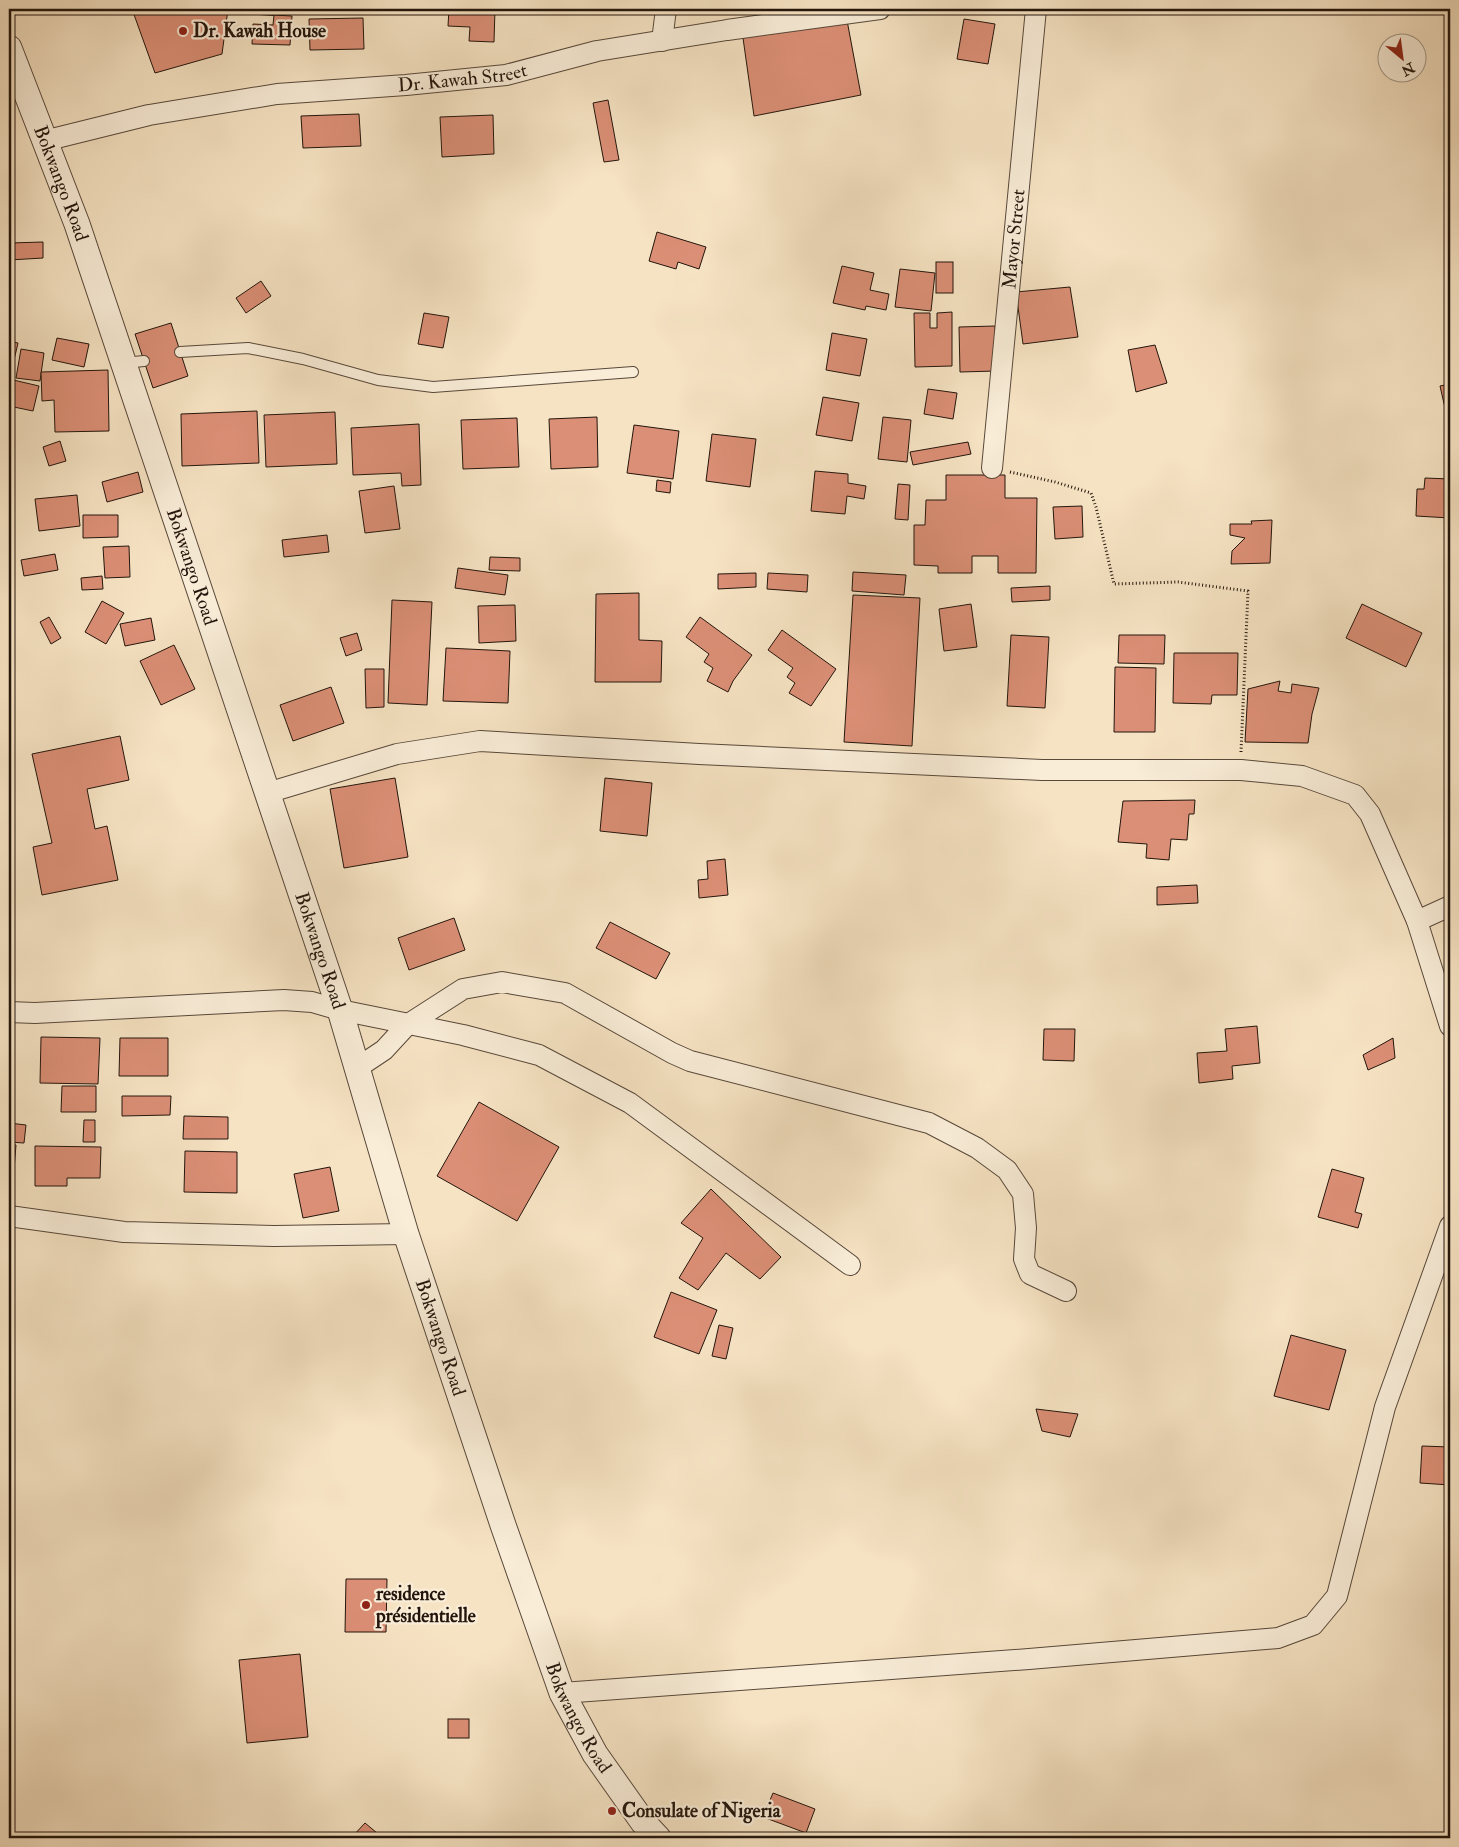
<svg xmlns="http://www.w3.org/2000/svg" width="1459" height="1847" viewBox="0 0 1459 1847" font-family="'IM FELL Double Pica',serif">
<rect width="100%" height="100%" fill="#f6e3c3"/>
<filter id="stains"><feTurbulence type="fractalNoise" baseFrequency=".004" numOctaves="4"/><feColorMatrix values="0 0 0 0 .2 0 0 0 0 .09 0 0 0 0 .02 0 0 0 .5 -.17"/></filter>
<radialGradient id="worn" r=".72"><stop offset=".6" stop-color="#630" stop-opacity="0"/><stop offset="1" stop-color="#630" stop-opacity=".3"/></radialGradient>
<g fill="#db8f76" stroke="#23150c">
<path d="M132 9H228L222 54 155 73Z"/>
<path d="M250 9H283V16L250 14Z"/>
<path d="M449 9H495L494 42 469 41 470 27 448 26Z"/>
<path d="M274 15 292 16 290 45 252 44 253 24 273 25Z"/>
<path d="M846 15 861 95 754 116 743 38Z"/>
<path d="M363 18 364 49 310 50 309 19Z"/>
<path d="M964 19 995 24 988 64 957 59Z"/>
<path d="M608 100 619 160 604 162 593 103Z"/>
<path d="M359 114 361 146 303 148 301 116Z"/>
<path d="M493 115 494 154 442 157 440 117Z"/>
<path d="M657 232 706 247 699 269 678 262 676 269 649 261Z"/>
<path d="M43 242V258L9 260V243Z"/>
<rect x="936" y="262" width="17" height="31"/>
<path d="M842 266 874 273 870 290 889 294 886 310 866 306 865 310 833 303Z"/>
<path d="M900 269 935 273 931 311 895 307Z"/>
<path d="M261 281 271 296 246 313 236 298Z"/>
<path d="M1070 287 1078 337 1023 344 1016 292Z"/>
<path d="M952 312V366L915 367 914 313H930V328H937V313Z"/>
<path d="M424 313 449 317 443 348 418 344Z"/>
<path d="M171 323 188 376 153 388 135 334Z"/>
<path d="M995 326 996 371 960 372 959 327Z"/>
<path d="M832 333 867 339 860 376 826 370Z"/>
<path d="M57 338 89 344 84 367 52 360Z"/>
<path d="M9 341 18 343 10 377H9Z"/>
<path d="M1155 345 1167 383 1136 392 1128 350Z"/>
<path d="M21 349 44 353 40 381 16 378Z"/>
<path d="M108 370 109 431 55 432 54 400 42 401 41 372Z"/>
<path d="M9 379 39 386 33 411 9 406Z"/>
<path d="M1450 384V420L1448 421 1440 386Z"/>
<path d="M928 389 957 393 953 419 924 414Z"/>
<path d="M823 397 859 403 852 441 816 435Z"/>
<path d="M257 411 259 463 182 466 181 414Z"/>
<path d="M335 412 337 464 266 467 264 415Z"/>
<path d="M597 417 598 467 551 469 549 419Z"/>
<path d="M883 417 911 420 907 462 878 459Z"/>
<path d="M517 418 519 467 463 469 461 420Z"/>
<path d="M419 424 421 485 402 486 401 473 353 475 351 428Z"/>
<path d="M634 425 679 431 673 479 627 473Z"/>
<path d="M712 434 756 439 750 487 706 481Z"/>
<path d="M60 441 66 461 49 466 43 447Z"/>
<path d="M968 442 971 454 913 465 910 452Z"/>
<path d="M815 471 848 474V483L866 486 864 499 847 496 845 514 811 511Z"/>
<path d="M138 472 143 492 107 502 102 482Z"/>
<path d="M946 475H1005V498H1037L1036 573H998V556H972V573H938V566L914 565V525H925L926 500H946Z"/>
<path d="M1425 478 1450 479V518L1416 516 1417 489H1424Z"/>
<path d="M657 480 671 482 670 493 656 491Z"/>
<path d="M898 484 910 485 908 520 895 519Z"/>
<path d="M394 486 400 529 365 533 359 491Z"/>
<path d="M77 495 80 526 39 531 35 499Z"/>
<path d="M1082 506 1083 537 1055 539 1053 507Z"/>
<path d="M83 515H118V537L83 538Z"/>
<path d="M1272 520 1270 563 1231 564 1232 551 1245 538 1230 535V524H1252L1251 521Z"/>
<path d="M327 535 329 552 284 557 282 540Z"/>
<path d="M129 546 130 577 105 578 103 547Z"/>
<path d="M55 554 58 570 24 576 21 560Z"/>
<path d="M490 557 520 558V571L489 570Z"/>
<path d="M458 568 508 575 505 595 455 588Z"/>
<path d="M853 572 906 575 904 595 852 591Z"/>
<path d="M756 573V587L718 589V574Z"/>
<path d="M768 573 808 575 807 592 767 589Z"/>
<path d="M102 576 103 589 82 590 81 578Z"/>
<path d="M1050 586V600L1012 602 1011 588Z"/>
<path d="M639 593V640L662 641 661 682H595L596 594Z"/>
<path d="M853 595 920 598 912 746 844 742Z"/>
<path d="M392 600 432 602 427 705 388 703Z"/>
<path d="M102 601 124 613 106 644 85 632Z"/>
<path d="M971 604 977 647 944 651 939 609Z"/>
<path d="M1362 604 1422 633 1406 667 1346 638Z"/>
<path d="M515 605 516 641 479 643 478 606Z"/>
<path d="M49 617 61 638 51 644 40 622Z"/>
<path d="M700 617 752 655 733 681 728 692 707 681 713 668 704 662 709 654 686 637Z"/>
<path d="M151 618 155 640 125 646 120 624Z"/>
<path d="M782 630 836 669 811 706 789 693 795 683 787 677 793 668 768 650Z"/>
<path d="M357 633 362 650 346 656 340 638Z"/>
<path d="M1011 635 1049 637 1045 708 1007 706Z"/>
<path d="M1119 635H1165L1164 664 1118 663Z"/>
<path d="M174 645 195 689 161 705 140 661Z"/>
<path d="M446 648 510 651 508 703 443 701Z"/>
<path d="M1174 653H1238L1237 695H1212L1211 704 1173 703Z"/>
<path d="M1115 667 1156 668 1155 732H1114Z"/>
<path d="M365 669H384V707L366 708Z"/>
<path d="M1280 681 1278 691 1291 693 1292 684 1319 688 1312 714 1308 743 1245 742 1248 689Z"/>
<path d="M331 687 344 723 293 741 280 705Z"/>
<path d="M120 736 129 780 87 789 95 829 107 826 118 880 42 895 33 847 52 843 32 754Z"/>
<path d="M395 778 408 857 344 868 330 789Z"/>
<path d="M605 778 652 783 647 836 600 831Z"/>
<path d="M1195 800 1194 814H1189L1187 840 1171 839 1169 860 1146 858 1147 844 1118 842 1123 801Z"/>
<path d="M725 859 728 895 699 898 698 880 708 879 707 861Z"/>
<path d="M1197 885 1198 903 1157 905V887Z"/>
<path d="M454 918 465 950 409 970 398 938Z"/>
<path d="M610 922 670 953 656 979 596 948Z"/>
<path d="M1257 1026 1260 1063 1232 1066 1233 1079 1199 1083 1197 1053 1227 1051 1225 1029Z"/>
<path d="M1044 1029H1075L1074 1061 1043 1060Z"/>
<path d="M41 1037 100 1038 98 1084 40 1083Z"/>
<path d="M120 1038H168V1076H119Z"/>
<path d="M1393 1038 1395 1058 1368 1070 1363 1055Z"/>
<path d="M62 1086H96V1112H61Z"/>
<path d="M122 1096H171L170 1115 122 1116Z"/>
<path d="M479 1102 559 1147 517 1221 437 1176Z"/>
<path d="M184 1116 228 1117V1139H183Z"/>
<path d="M84 1120H95V1142H83Z"/>
<path d="M9 1123 26 1125 24 1143 9 1142Z"/>
<path d="M9 1144 16 1145 13 1182 9 1181Z"/>
<path d="M35 1146 101 1147 100 1178H67V1186H35Z"/>
<path d="M185 1151 237 1152V1193L184 1192Z"/>
<path d="M330 1167 339 1211 303 1218 294 1174Z"/>
<path d="M1332 1169 1364 1178 1355 1212 1362 1214 1358 1228 1318 1217Z"/>
<path d="M711 1189 781 1257 760 1279 726 1253 698 1290 679 1278 703 1238 681 1223Z"/>
<path d="M671 1292 717 1310 699 1354 654 1337Z"/>
<path d="M719 1325 733 1328 726 1359 712 1356Z"/>
<path d="M1291 1335 1346 1350 1329 1410 1274 1396Z"/>
<path d="M1036 1409 1078 1414 1070 1437 1042 1431Z"/>
<path d="M1422 1446 1450 1447V1485L1420 1483Z"/>
<path d="M346 1579H387L386 1632H345Z"/>
<path d="M300 1654 308 1737 247 1743 239 1660Z"/>
<rect x="448" y="1719" width="21" height="19"/>
<path d="M773 1793 815 1809 806 1833 763 1817Z"/>
<path d="M365 1823 383 1838H351Z"/>
</g>
<g fill="none" stroke-linecap="round" stroke-linejoin="round">
<g stroke="#58483a" stroke-width="12">
<g id="service">
<path d="M180 352 248 348 303 359 378 380 433 387 633 372"/>
<path d="M124 363 144 361"/>
</g>
</g>
<g stroke="#58483a" stroke-width="22">
<g id="minor">
<path d="M662 41 666 9"/>
<path id="s1" d="M44 141 149 115 277 94 406 85 506 75 597 51 727 30 880 9"/>
<path id="s2" d="M992 468 1036 9"/>
<path d="M267 793 397 754 480 741 699 754 1042 770H1241L1302 776 1355 795 1370 814 1417 921 1450 1026"/>
<path d="M1417 921 1450 906"/>
<path d="M9 1012 35 1013 284 1000 312 1002 340 1010 463 1035 539 1055 630 1103 850 1265"/>
<path d="M357 1068 384 1050 407 1025 463 989 502 982 565 993 672 1053 690 1061 929 1123 977 1148 1007 1170 1023 1194 1026 1228 1024 1259 1030 1274 1066 1291"/>
<path d="M9 1216 124 1232 274 1236 406 1234"/>
<path d="M562 1693 1029 1659 1278 1638 1313 1625 1337 1596 1385 1407 1450 1226"/>
</g>
</g>
<g stroke="#58483a" stroke-width="27">
<g id="tertiary">
<path id="s3" d="M9 48 77 224 340 1010 406 1234 503 1525 562 1693 595 1754 643 1822 658 1838"/>
</g>
</g>
<path stroke="#23150c" stroke-width="3" stroke-dasharray="1 2.5" stroke-linecap="butt" d="M1010 472 1055 482 1091 493 1096 507 1114 584 1178 582 1248 591 1241 752"/>
<use href="#service" stroke="#f9edd8" stroke-width="10"/>
<use href="#minor" stroke="#f9edd8" stroke-width="20"/>
<use href="#tertiary" stroke="#f9edd8" stroke-width="25"/>
</g>
<g fill="#8f2418" stroke="#f9edd8" stroke-width="2">
<circle cx="183" cy="31" r="5"/>
<circle cx="366" cy="1605" r="5"/>
<circle cx="612" cy="1811" r="5"/>
</g>
<g text-anchor="middle" dominant-baseline="central" stroke-width="4.5" stroke-linejoin="round" paint-order="stroke">
<g font-size="19" font-weight="bold" fill="#23150c" stroke="#f9edd8" text-anchor="start">
<text x="193" y="31">Dr. Kawah House</text>
<text x="376" y="1594">residence<tspan x="376" dy="22">présidentielle</tspan></text>
<text x="622" y="1811">Consulate of Nigeria</text>
</g>
<g font-size="19" fill="#23150c" stroke="#f9edd8">
<text stroke="none"><textPath href="#s1" startOffset="424">Dr. Kawah Street</textPath></text>
<text stroke="none"><textPath href="#s3" startOffset="145">Bokwango Road</textPath></text>
<text stroke="none"><textPath href="#s2" startOffset="230">Mayor Street</textPath></text>
<text stroke="none"><textPath href="#s3" startOffset="550">Bokwango Road</textPath></text>
<text stroke="none"><textPath href="#s3" startOffset="955">Bokwango Road</textPath></text>
<text stroke="none"><textPath href="#s3" startOffset="1360">Bokwango Road</textPath></text>
<text stroke="none"><textPath href="#s3" startOffset="1765">Bokwango Road</textPath></text>
</g>
</g>
<rect width="1459" height="1847" fill="none" stroke="#f6e3c3" stroke-width="30"/>
<rect x="10" y="10" width="1439" height="1827" fill="none" stroke="#23150c" stroke-width="2.5"/>
<rect x="15" y="15" width="1429" height="1817" fill="none" stroke="#23150c"/>
<g transform="translate(1402 58) rotate(151)"><circle r="24" fill="#f9edd8" stroke="#a39786"/>
<path d="M0-4L9 19L0 12L-9 19Z" fill="#8f2418"/>
<text y="-8" font-size="14" font-weight="bold" text-anchor="middle" fill="#23150c">N</text>
</g>
<rect width="100%" height="100%" filter="url(#stains)"/>
<rect width="100%" height="100%" fill="url(#worn)"/>
</svg>
